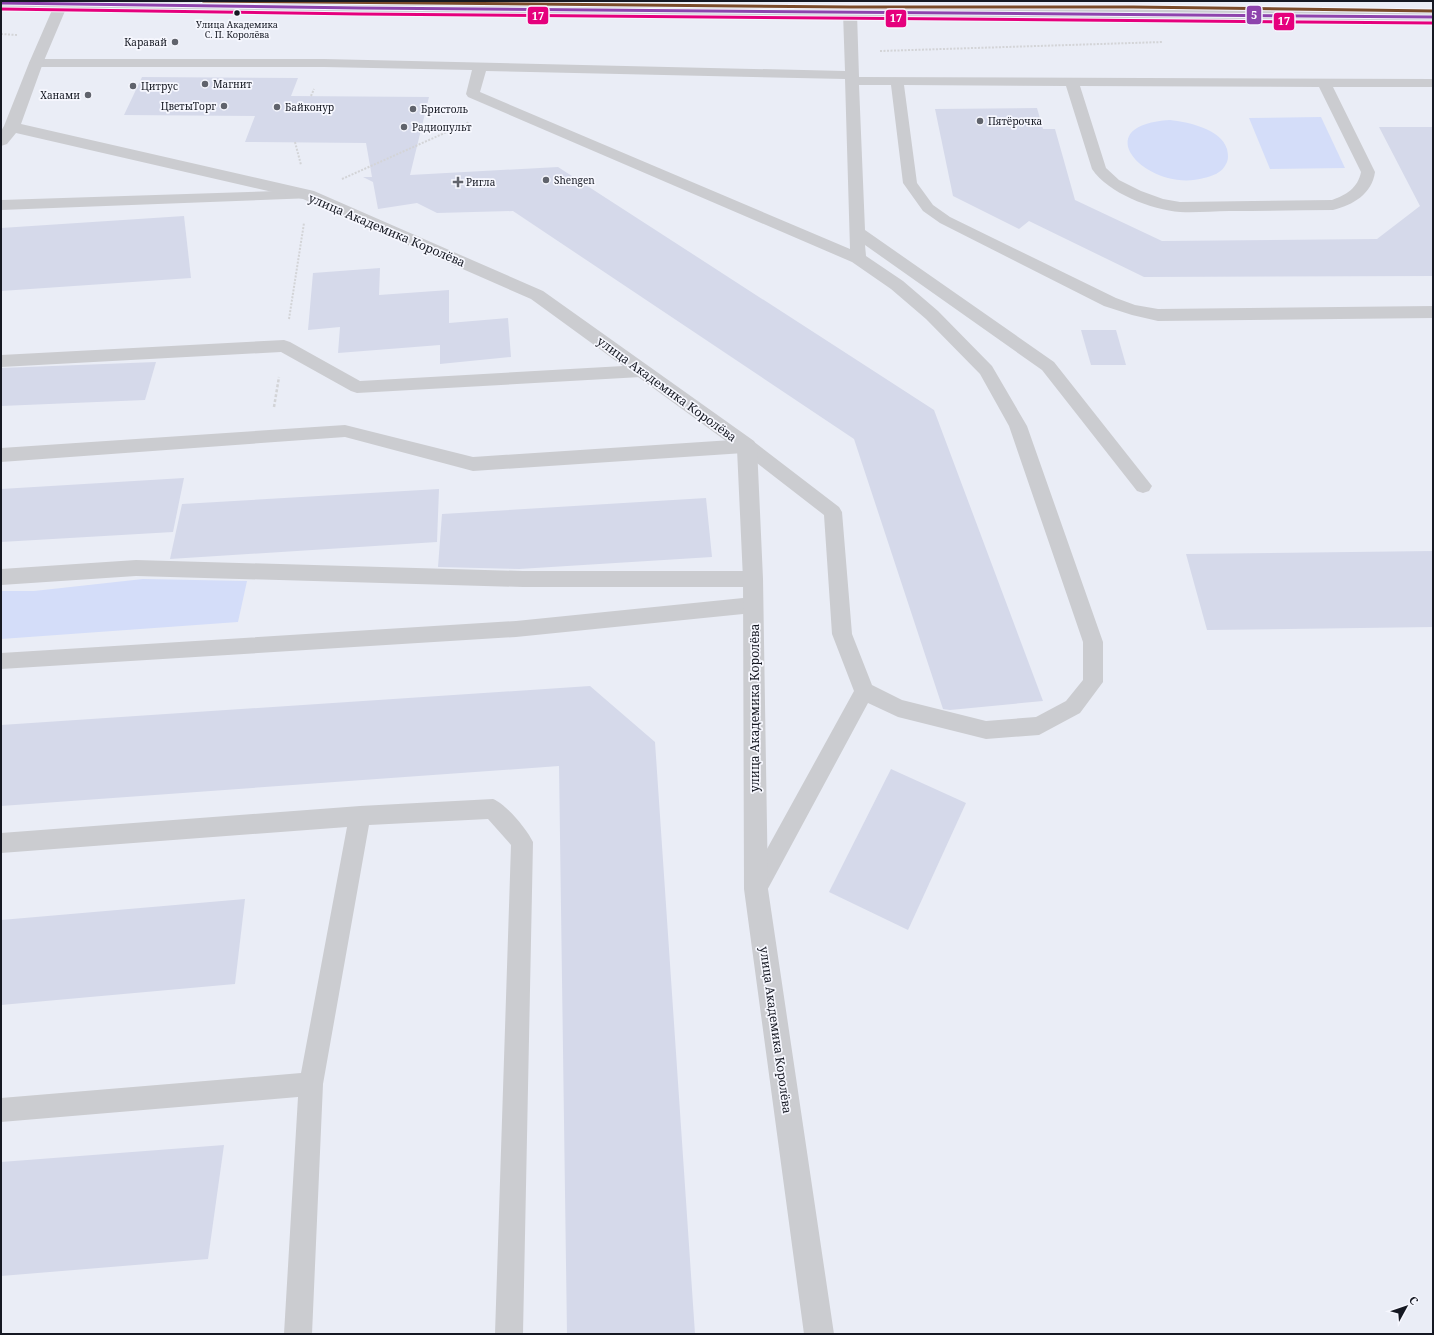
<svg xmlns="http://www.w3.org/2000/svg" width="1434" height="1335" viewBox="0 0 1434 1335" font-family="'Noto Serif',serif">
<rect width="100%" height="100%" fill="#eaedf6"/>
<g fill="#d4ddf9">
<path d="M1321 117 1345 168 1270 169 1249 118Z"/>
<path d="M1170 120C1188 122 1221 129 1227 149 1228 154 1229 159 1226 164 1222 173 1212 176 1204 178 1148 194 1083 125 1170 120Z"/>
<path d="M143 579 247 581 238 622 1 639V591H34Z"/>
</g>
<g fill="#d5d9ea">
<path d="M142 77 298 78 291 96 429 97 410 175 558 167 934 410 1043 701 950 710 943 709 854 439 513 211 437 213 417 203 378 209 373 182 363 177H372L366 143 245 142 255 116 124 115Z"/>
<path d="M1037 108 1043 129H1055L1075 200 1162 241 1377 239 1420 206 1379 127H1433V276L1144 277 1029 221 1019 229 953 196 935 109Z"/>
<path d="M184 216 191 278 1 291V228Z"/>
<path d="M380 268 379 295 449 290V323L508 318 511 357 440 364V345L338 353 340 327 308 330 313 273Z"/>
<path d="M1081 330H1116L1126 365H1091Z"/>
<path d="M156 362 145 400 1 406V368Z"/>
<path d="M184 478 173 532 1 542V489Z"/>
<path d="M439 489 437 542 170 559 182 504Z"/>
<path d="M706 498 712 557 519 569 438 567 442 514Z"/>
<path d="M1433 551V627L1207 630 1186 554Z"/>
<path d="M590 686 655 742 695 1334H567L559 766 1 806V725Z"/>
<path d="M891 769 966 803 908 930 829 892Z"/>
<path d="M245 899 235 984 1 1005V920Z"/>
<path d="M224 1145 208 1259 1 1276V1162Z"/>
</g>
<g fill="none" stroke-linecap="round" stroke-linejoin="round">
<g stroke="#d3d4d7" stroke-width="2" stroke-dasharray="2 1.5" stroke-linecap="butt">
<path d="M1 34 17 35"/>
<path d="M880 51 1163 42"/>
<path d="M311 96 314 89"/>
<path d="M295 142 301 165"/>
<path d="M342 179 469 122"/>
<path d="M289 319 304 223"/>
</g>
<path stroke="#d3d4d7" stroke-width="2.5" stroke-dasharray="3 2" stroke-linecap="butt" d="M274 407 279 377"/>
<g fill="#cbccd0" fill-rule="evenodd">
<path d="M850 9 855 10 857 13 859 77 1433 79V87H1333L1375 172C1372 194 1353 205 1333 210 1298 210 1264 211 1229 211 1213 211 1196 213 1180 212 1152 210 1108 193 1092 169L1066 86 904 85 917 183 933 205 950 217 1116 298 1135 305 1158 309 1433 306V318L1158 321 1132 315 1104 306 940 223 923 211 903 183 891 85H859L865 230 1054 362 1152 486 1149 491 1143 493 1137 491 1042 370 865 245 866 256 903 281 938 311 992 366 1027 426 1103 642V682L1080 713 1039 735 986 739 898 717 868 703 764 896 756 899 748 896 745 889 854 691 832 634 824 515 744 453 473 471 345 437 1 462V448L345 425 473 457 747 439 753 441 839 507 842 512 852 634 872 685 902 700 986 721 1036 717 1066 701 1083 680V642L1009 426 980 374 926 319 891 289 852 262 468 97 466 94 472 70 324 67H36L31 66 29 63 31 60 36 59H324L845 71 843 13 845 10ZM486 71 845 79 850 249 480 92ZM1080 86 1319 87 1361 172C1358 188 1346 195 1332 200L1180 202 1163 199 1141 191 1119 180 1106 168Z"/>
<path d="M308 190 313 192 315 195 313 198 1 210V200Z"/>
<path d="M284 340 290 342 360 381 641 365 647 367 649 371 647 375 641 377 357 393 351 391 281 352 1 367V355Z"/>
<path d="M136 560 523 571H753L760 574 763 579 760 584 753 587H523L136 576 1 585V569Z"/>
<path d="M753 597 760 599 763 605 760 611 753 613 516 637 1 669V653L516 621Z"/>
<path d="M493 799C506 804 527 829 533 842L523 1334H495L511 845 488 819 369 825 323 1084 312 1334H284L298 1097 1 1122V1098L301 1073 347 827 1 853V833L360 806Z"/>
</g>
<path fill="#cbccd0" fill-rule="evenodd" d="M56 1H66L68 4 43 63 21 124 314 191 543 291 754 441 757 446 763 579 768 889 834 1334H804L744 889 743 579 737 449 531 299 303 199 16 133 7 144 1 146V131L4 126 29 63Z"/>
<path fill="#cbcdd2" fill-rule="evenodd" d="M1 1 850 9H1133L1433 13V21C956 15 478 17 1 7Z"/>
<g stroke="#f6f7fe" stroke-width="5">
<path id="bus-1" d="M1 3 359 8 1433 17"/>
</g>
<g stroke="#f6f7fe" stroke-width="5">
<path id="bus-2" d="M1 9 359 14 1433 23"/>
</g>
<g stroke="#f6f7fe" stroke-width="5">
<path id="bus-3" d="M203 1 850 7H1133L1433 11"/>
</g>
<use href="#bus-1" stroke="#8e44ad" stroke-width="3"/>
<use href="#bus-2" stroke="#e5007d" stroke-width="3"/>
<use href="#bus-3" stroke="#7a4b2a" stroke-width="3"/>
</g>
<circle fill="#151822" stroke="#f6f7fe" stroke-width="1.5" cx="237" cy="13" r="3.5"/>
<g fill="#60636c" stroke="#f6f7fe" stroke-width="1.5">
<circle cx="175" cy="42" r="4"/>
<circle cx="205" cy="84" r="4"/>
<circle cx="133" cy="86" r="4"/>
<circle cx="88" cy="95" r="4"/>
<circle cx="224" cy="106" r="4"/>
<circle cx="277" cy="107" r="4"/>
<circle cx="413" cy="109" r="4"/>
<circle cx="980" cy="121" r="4"/>
<circle cx="404" cy="127" r="4"/>
<circle cx="546" cy="180" r="4"/>
<path d="M456 176h4v4h4v4h-4v4h-4v-4h-4v-4h4z"/>
</g>
<g text-anchor="middle" dominant-baseline="central" stroke-width="3.5" stroke-linejoin="round" paint-order="stroke">
<g font-size="9" fill="#151822" stroke="#f6f7fe">
<text x="237" y="24">Улица Академика<tspan x="237" dy="10">С. П. Королёва</tspan></text>
</g>
<g font-size="10" fill="#151822" stroke="#f6f7fe" text-anchor="start">
<text x="167" y="42" text-anchor="end">Каравай</text>
<text x="213" y="84">Магнит</text>
<text x="141" y="86">Цитрус</text>
<text x="80" y="95" text-anchor="end">Ханами</text>
<text x="216" y="106" text-anchor="end">ЦветыТорг</text>
<text x="285" y="107">Байконур</text>
<text x="421" y="109">Бристоль</text>
<text x="988" y="121">Пятёрочка</text>
<text x="412" y="127">Радиопульт</text>
<text x="554" y="180">Shengen</text>
<text x="466" y="182">Ригла</text>
</g>
<g font-size="12" fill="#151822" stroke="#f6f7fe">
<text transform="translate(387 230) rotate(23)">улица Академика Королёва</text>
<text transform="translate(667 389) rotate(36)">улица Академика Королёва</text>
<text transform="translate(754 708) rotate(-90)">улица Академика Королёва</text>
<text transform="translate(776 1030) rotate(82)">улица Академика Королёва</text>
</g>
</g>
<g stroke="#f6f7fe" stroke-width="1.5">
<rect x="1246" y="5" width="16" height="20" rx="4" fill="#8e44ad"/>
<rect x="527" y="6" width="22" height="19" rx="4" fill="#e5007d"/>
<rect x="885" y="9" width="22" height="19" rx="4" fill="#e5007d"/>
<rect x="1273" y="12" width="22" height="19" rx="4" fill="#e5007d"/>
</g>
<g font-size="11" text-anchor="middle" font-weight="bold" fill="#fff">
<text x="1254" y="19">5</text>
<text x="538" y="20">17</text>
<text x="896" y="22">17</text>
<text x="1284" y="25">17</text>
</g>
<rect width="1434" height="1335" fill="none" stroke="#151822" stroke-width="4"/>
<g transform="translate(1406 1307) rotate(50)" stroke="#f6f7fe" stroke-width="3" paint-order="stroke">
<path d="M0-3L7 15L0 10L-7 15Z" fill="#151822"/>
<text y="-6" font-size="11" font-weight="bold" text-anchor="middle" fill="#151822">С</text>
</g>
</svg>
